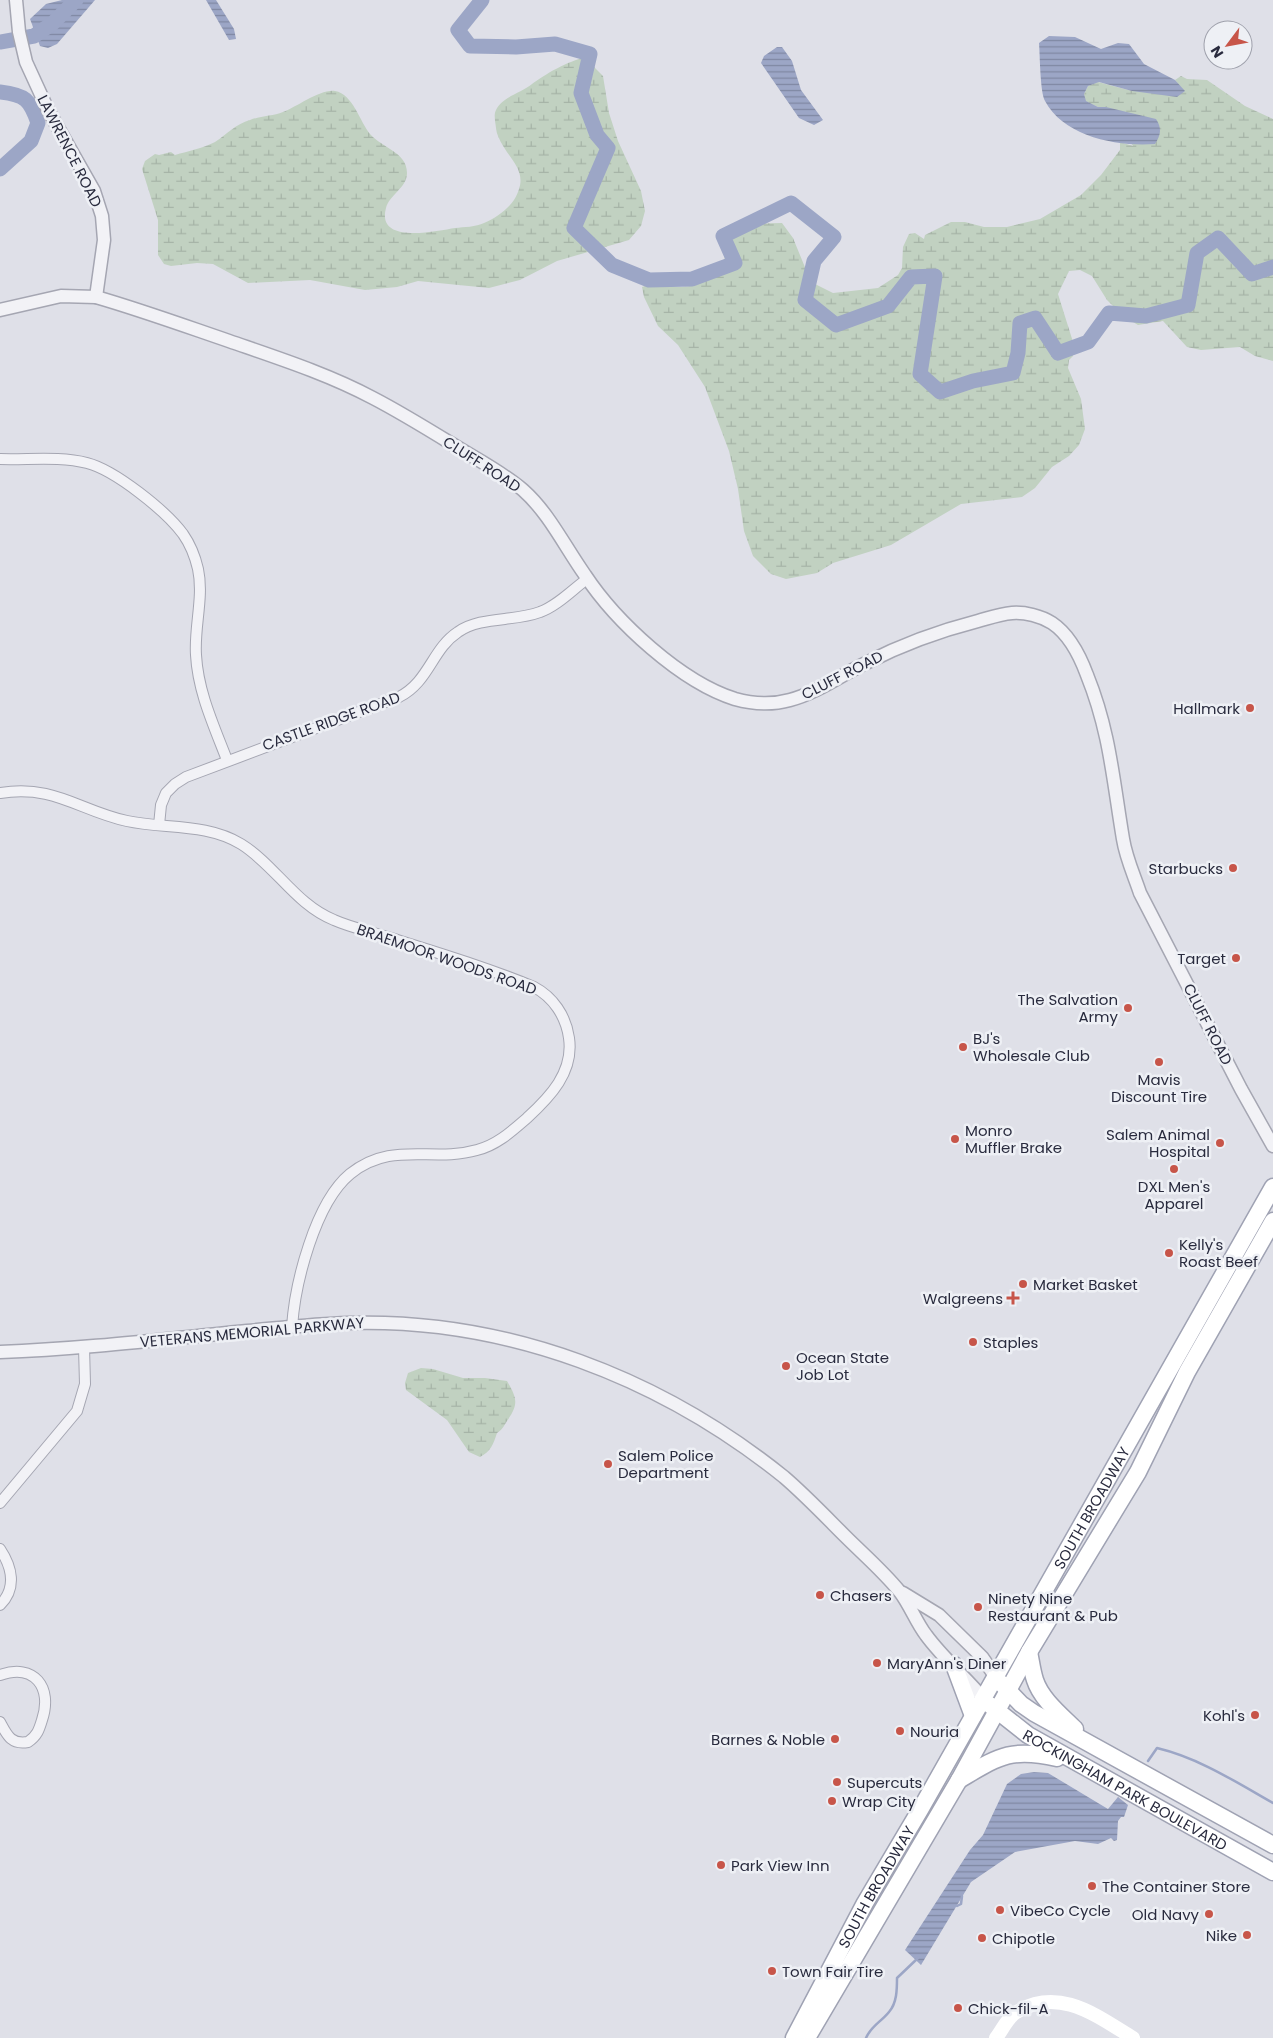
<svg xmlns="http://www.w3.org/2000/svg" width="1273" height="2038" viewBox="0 0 1273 2038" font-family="Poppins,sans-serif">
<defs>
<pattern id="wetland-marsh" width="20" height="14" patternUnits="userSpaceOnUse" patternTransform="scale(1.25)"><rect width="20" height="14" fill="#c1d1c1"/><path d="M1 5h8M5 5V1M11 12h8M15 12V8" fill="none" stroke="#a6b4a7"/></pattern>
<pattern id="water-rules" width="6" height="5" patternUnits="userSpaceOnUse" patternTransform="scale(1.25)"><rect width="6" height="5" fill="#9ca6c6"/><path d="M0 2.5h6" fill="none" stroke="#7f87a2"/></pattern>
</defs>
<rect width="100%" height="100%" fill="#dfe0e8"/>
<g fill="url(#wetland-marsh)">
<path d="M585 58 603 76 609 113 618 141 641 191 645 211 641 226 629 240 557 261 520 280 489 288 418 281 397 287 365 290 310 280 248 283 213 264 197 263 171 266 164 264 158 255V220L142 169 145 161 155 154 159 155 171 152 175 155C188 151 204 148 215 142 227 134 236 124 250 120 260 116 273 116 283 112 297 107 320 89 335 91 353 94 360 122 370 134 382 148 407 152 407 173 407 188 389 195 386 208 376 245 436 231 455 228 464 227 476 227 484 223 495 219 508 209 514 200 532 170 508 161 498 136 496 132 496 126 495 121 495 117 494 114 496 110 502 97 521 93 532 84 544 75 569 60 585 58Z"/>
<path d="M1181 76 1187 79 1207 80 1245 106 1273 119V361L1255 356 1240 347 1201 350 1187 347 1163 321 1138 325 1123 316 1107 300 1092 276 1080 270 1069 271 1058 294 1073 342V356L1069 360 1068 368 1081 399 1085 429 1079 445 1069 456 1052 467 1035 488 1022 497 961 504 891 545 833 563 817 573 786 579 771 574 753 556 744 531 738 489 729 451 705 387 678 345 658 326 644 297 642 287C654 282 664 285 677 287 692 288 718 279 723 263 727 253 727 241 728 231L738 224 782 223 793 238 811 282 833 293 878 288 898 275 902 268 903 247 909 234 915 233 924 239 925 235 951 222H965L984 227H1007L1040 219 1081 195 1101 175 1120 150V142L1133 146 1106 107H1098L1085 101 1084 94 1088 86 1098 82 1132 91H1184L1175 80Z"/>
<path d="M421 1368 433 1369 463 1378H485L507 1381C517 1398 519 1404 507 1421 504 1426 502 1430 497 1433 493 1445 491 1451 480 1457L469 1452 447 1420 406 1390 405 1383 408 1373Z"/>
</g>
<g fill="url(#water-rules)">
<path d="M62 0H95L57 44 48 48 40 46 30 19 46 4Z"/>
<path d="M206 0H216L234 29 236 39 229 40Z"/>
<path d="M1049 36 1075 37 1101 49 1118 43 1129 44 1144 64 1175 80 1185 91 1177 97 1132 91 1099 82 1088 86 1084 94 1086 101 1098 107H1106L1156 119C1162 128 1161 135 1155 144 1118 147 1064 137 1045 101 1040 92 1040 56 1039 43Z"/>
<path d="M777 47H782L792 61 801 90 823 120 814 125 799 118 761 63 764 56Z"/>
<path d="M1034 1772 1048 1773 1108 1809 1118 1797 1128 1805 1124 1817H1121L1118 1821 1117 1840 1114 1841 1111 1838 1098 1844 1075 1841 1015 1852 971 1882 921 1965 905 1950 970 1850 983 1835 1007 1784 1021 1774Z"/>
</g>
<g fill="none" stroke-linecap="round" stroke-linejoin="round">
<g stroke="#9ca6c6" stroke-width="2.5">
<path d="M1148 1761 1157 1748C1199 1758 1236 1782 1273 1803"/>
<path d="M957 1906 961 1904 962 1896"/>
<path d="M866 2038C871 2026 881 2022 889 2012 897 2003 897 1989 897 1978L918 1958"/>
</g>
<g stroke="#9ca6c6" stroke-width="15">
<path d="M482 0 458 30 470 46 516 47 555 44 590 54 581 93 597 135 608 148 574 228 612 265 649 280 692 279 735 263 723 236 791 203 834 237 814 261 805 300 836 325 888 306 911 277 935 276 920 374 940 392 973 381 1013 373 1018 353 1020 323 1035 318 1058 353 1088 342 1109 313 1146 316 1188 305 1197 253 1218 238 1252 274 1273 267"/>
<path d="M0 42 34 36 53 23 76 0"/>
<path d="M0 92C25 95 30 99 38 123L31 141 0 169"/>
</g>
<g stroke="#a5a6b2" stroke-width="12">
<g id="minor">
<path d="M0 459C28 460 60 456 87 463 115 470 166 511 183 534 190 544 195 556 198 569 204 597 194 627 196 655 198 692 214 726 227 760"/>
<path d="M0 793C54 784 80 811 127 821 164 829 207 823 241 844 275 865 296 905 334 920 352 928 372 932 391 938 439 953 488 968 534 987 553 997 566 1016 569 1038 574 1072 550 1097 527 1118 512 1131 497 1145 477 1150 432 1163 392 1140 350 1174 315 1203 295 1283 292 1327"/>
<path d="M159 825 161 805 166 793 175 784 186 777 399 697C429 682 432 649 458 632 481 616 514 622 540 612 557 606 572 590 587 579"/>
<path d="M0 1503 77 1411 85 1384 84 1347"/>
<path d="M0 1549C12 1567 17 1588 0 1605"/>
<path d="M0 1675C34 1663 53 1687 42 1720 39 1730 37 1736 28 1742 11 1745 7 1735 0 1722"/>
</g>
</g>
<g stroke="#a5a6b2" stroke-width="15">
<g id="tertiary">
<path d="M16 0 19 32 26 62 48 110 94 191 102 216 104 240 96 297"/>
<path d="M0 310 61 296 96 297C141 310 185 326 229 341 278 358 328 374 373 398 400 412 426 428 452 444 476 459 502 472 523 490 549 513 565 547 585 575 616 622 681 682 735 699 753 704 772 705 790 700 817 693 841 675 866 663 901 645 939 631 978 621 989 618 1000 614 1012 613 1025 612 1041 616 1052 623 1070 635 1080 656 1087 675 1110 732 1113 780 1123 839 1126 858 1134 875 1140 893L1241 1089 1273 1146"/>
<path d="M0 1352C82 1349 165 1339 247 1331 280 1328 314 1324 348 1323 507 1318 661 1378 784 1477 805 1495 825 1516 845 1536 863 1554 884 1572 900 1592 910 1605 916 1622 926 1635 942 1657 965 1677 983 1698"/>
<path d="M903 1593 939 1615 982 1657 995 1676"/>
</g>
</g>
<g stroke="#9fa2b3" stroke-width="19">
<g id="primary">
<path d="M1029 1652C1031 1661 1032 1671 1035 1680 1041 1699 1061 1715 1075 1729"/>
<path d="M954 1665 973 1716"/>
<path d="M1001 1683 1021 1704 1034 1713 1273 1845"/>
<path id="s1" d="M990 1705 1028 1735 1273 1872"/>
<path d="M959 1780C998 1757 1010 1747 1057 1758"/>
<path id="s2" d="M794 2038 865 1903 920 1810 1273 1187"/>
<path d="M807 2038 959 1780 1029 1652 1138 1472 1187 1372 1273 1221"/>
</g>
</g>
<use href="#minor" stroke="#f2f2f6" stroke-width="10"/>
<use href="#tertiary" stroke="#f2f2f6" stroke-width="12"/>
<path stroke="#fff" stroke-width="14" d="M996 2038C1002 2030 1007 2019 1015 2013 1058 1985 1097 2016 1133 2038"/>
<use href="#primary" stroke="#fff" stroke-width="16"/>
</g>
<g fill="#c75549" stroke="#eef0f5" stroke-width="2">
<circle cx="1250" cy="708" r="5"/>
<circle cx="1233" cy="868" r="5"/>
<circle cx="1236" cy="958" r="5"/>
<circle cx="1128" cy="1008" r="5"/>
<circle cx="963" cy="1047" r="5"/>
<circle cx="1159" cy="1062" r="5"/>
<circle cx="955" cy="1139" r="5"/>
<circle cx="1220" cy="1143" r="5"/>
<circle cx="1174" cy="1169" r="5"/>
<circle cx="1169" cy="1253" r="5"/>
<circle cx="1023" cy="1284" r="5"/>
<path d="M1010.5 1290.5h5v5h5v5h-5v5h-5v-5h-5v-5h5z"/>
<circle cx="973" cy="1342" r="5"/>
<circle cx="786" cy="1366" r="5"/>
<circle cx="608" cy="1464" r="5"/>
<circle cx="820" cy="1595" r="5"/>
<circle cx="978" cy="1607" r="5"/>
<circle cx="877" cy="1663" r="5"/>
<circle cx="1255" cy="1715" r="5"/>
<circle cx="900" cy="1731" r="5"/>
<circle cx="835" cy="1739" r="5"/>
<circle cx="837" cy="1782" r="5"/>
<circle cx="832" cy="1801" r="5"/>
<circle cx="721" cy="1865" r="5"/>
<circle cx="1092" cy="1886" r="5"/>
<circle cx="1000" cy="1910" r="5"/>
<circle cx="1209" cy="1914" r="5"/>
<circle cx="1247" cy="1935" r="5"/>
<circle cx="982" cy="1938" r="5"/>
<circle cx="772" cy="1971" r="5"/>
<circle cx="958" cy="2008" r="5"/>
</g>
<g text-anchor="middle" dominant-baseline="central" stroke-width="5" stroke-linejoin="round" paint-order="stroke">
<g font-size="15" fill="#292b3e" stroke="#eef0f5">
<text transform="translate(70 151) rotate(63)">LAWRENCE ROAD</text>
<text transform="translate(482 464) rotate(33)">CLUFF ROAD</text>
<text transform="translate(842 675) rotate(-27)">CLUFF ROAD</text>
<text transform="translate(331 721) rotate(-20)">CASTLE RIDGE ROAD</text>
<text transform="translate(447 959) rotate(19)">BRAEMOOR WOODS ROAD</text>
<text transform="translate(1208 1024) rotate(63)">CLUFF ROAD</text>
<text transform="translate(252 1332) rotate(-5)">VETERANS MEMORIAL PARKWAY</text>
<text stroke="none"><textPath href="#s2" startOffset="608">SOUTH BROADWAY</textPath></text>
<text stroke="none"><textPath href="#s1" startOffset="160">ROCKINGHAM PARK BOULEVARD</textPath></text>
<text stroke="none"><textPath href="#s2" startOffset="172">SOUTH BROADWAY</textPath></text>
</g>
<g font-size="15" fill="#292b3e" stroke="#eef0f5" text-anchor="start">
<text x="1240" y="708" text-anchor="end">Hallmark</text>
<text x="1223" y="868" text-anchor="end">Starbucks</text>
<text x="1226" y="958" text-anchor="end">Target</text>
<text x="1118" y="999" text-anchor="end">The Salvation<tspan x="1118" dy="17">Army</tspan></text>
<text x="973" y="1038">BJ's<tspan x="973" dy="17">Wholesale Club</tspan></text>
<text x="1159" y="1079" text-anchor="middle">Mavis<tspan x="1159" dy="17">Discount Tire</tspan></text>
<text x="965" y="1130">Monro<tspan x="965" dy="17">Muffler Brake</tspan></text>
<text x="1210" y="1134" text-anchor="end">Salem Animal<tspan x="1210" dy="17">Hospital</tspan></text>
<text x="1174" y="1186" text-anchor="middle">DXL Men's<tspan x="1174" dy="17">Apparel</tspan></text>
<text x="1179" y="1244">Kelly's<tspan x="1179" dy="17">Roast Beef</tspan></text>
<text x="1033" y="1284">Market Basket</text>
<text x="1003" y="1298" text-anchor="end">Walgreens</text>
<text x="983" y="1342">Staples</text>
<text x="796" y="1357">Ocean State<tspan x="796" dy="17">Job Lot</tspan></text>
<text x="618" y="1455">Salem Police<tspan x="618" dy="17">Department</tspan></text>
<text x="830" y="1595">Chasers</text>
<text x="988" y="1598">Ninety Nine<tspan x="988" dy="17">Restaurant &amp; Pub</tspan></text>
<text x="887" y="1663">MaryAnn's Diner</text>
<text x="1245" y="1715" text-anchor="end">Kohl's</text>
<text x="910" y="1731">Nouria</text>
<text x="825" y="1739" text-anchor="end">Barnes &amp; Noble</text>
<text x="847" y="1782">Supercuts</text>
<text x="842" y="1801">Wrap City</text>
<text x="731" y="1865">Park View Inn</text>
<text x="1102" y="1886">The Container Store</text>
<text x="1010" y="1910">VibeCo Cycle</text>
<text x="1199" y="1914" text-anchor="end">Old Navy</text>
<text x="1237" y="1935" text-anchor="end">Nike</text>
<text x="992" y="1938">Chipotle</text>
<text x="782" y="1971">Town Fair Tire</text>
<text x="968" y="2008">Chick-fil-A</text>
</g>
</g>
<g transform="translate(1228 45) rotate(238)"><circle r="24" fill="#eef0f5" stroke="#9fa1ac"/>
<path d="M0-4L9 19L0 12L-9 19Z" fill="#c75549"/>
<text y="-8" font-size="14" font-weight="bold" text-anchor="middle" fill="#292b3e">N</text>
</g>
</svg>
